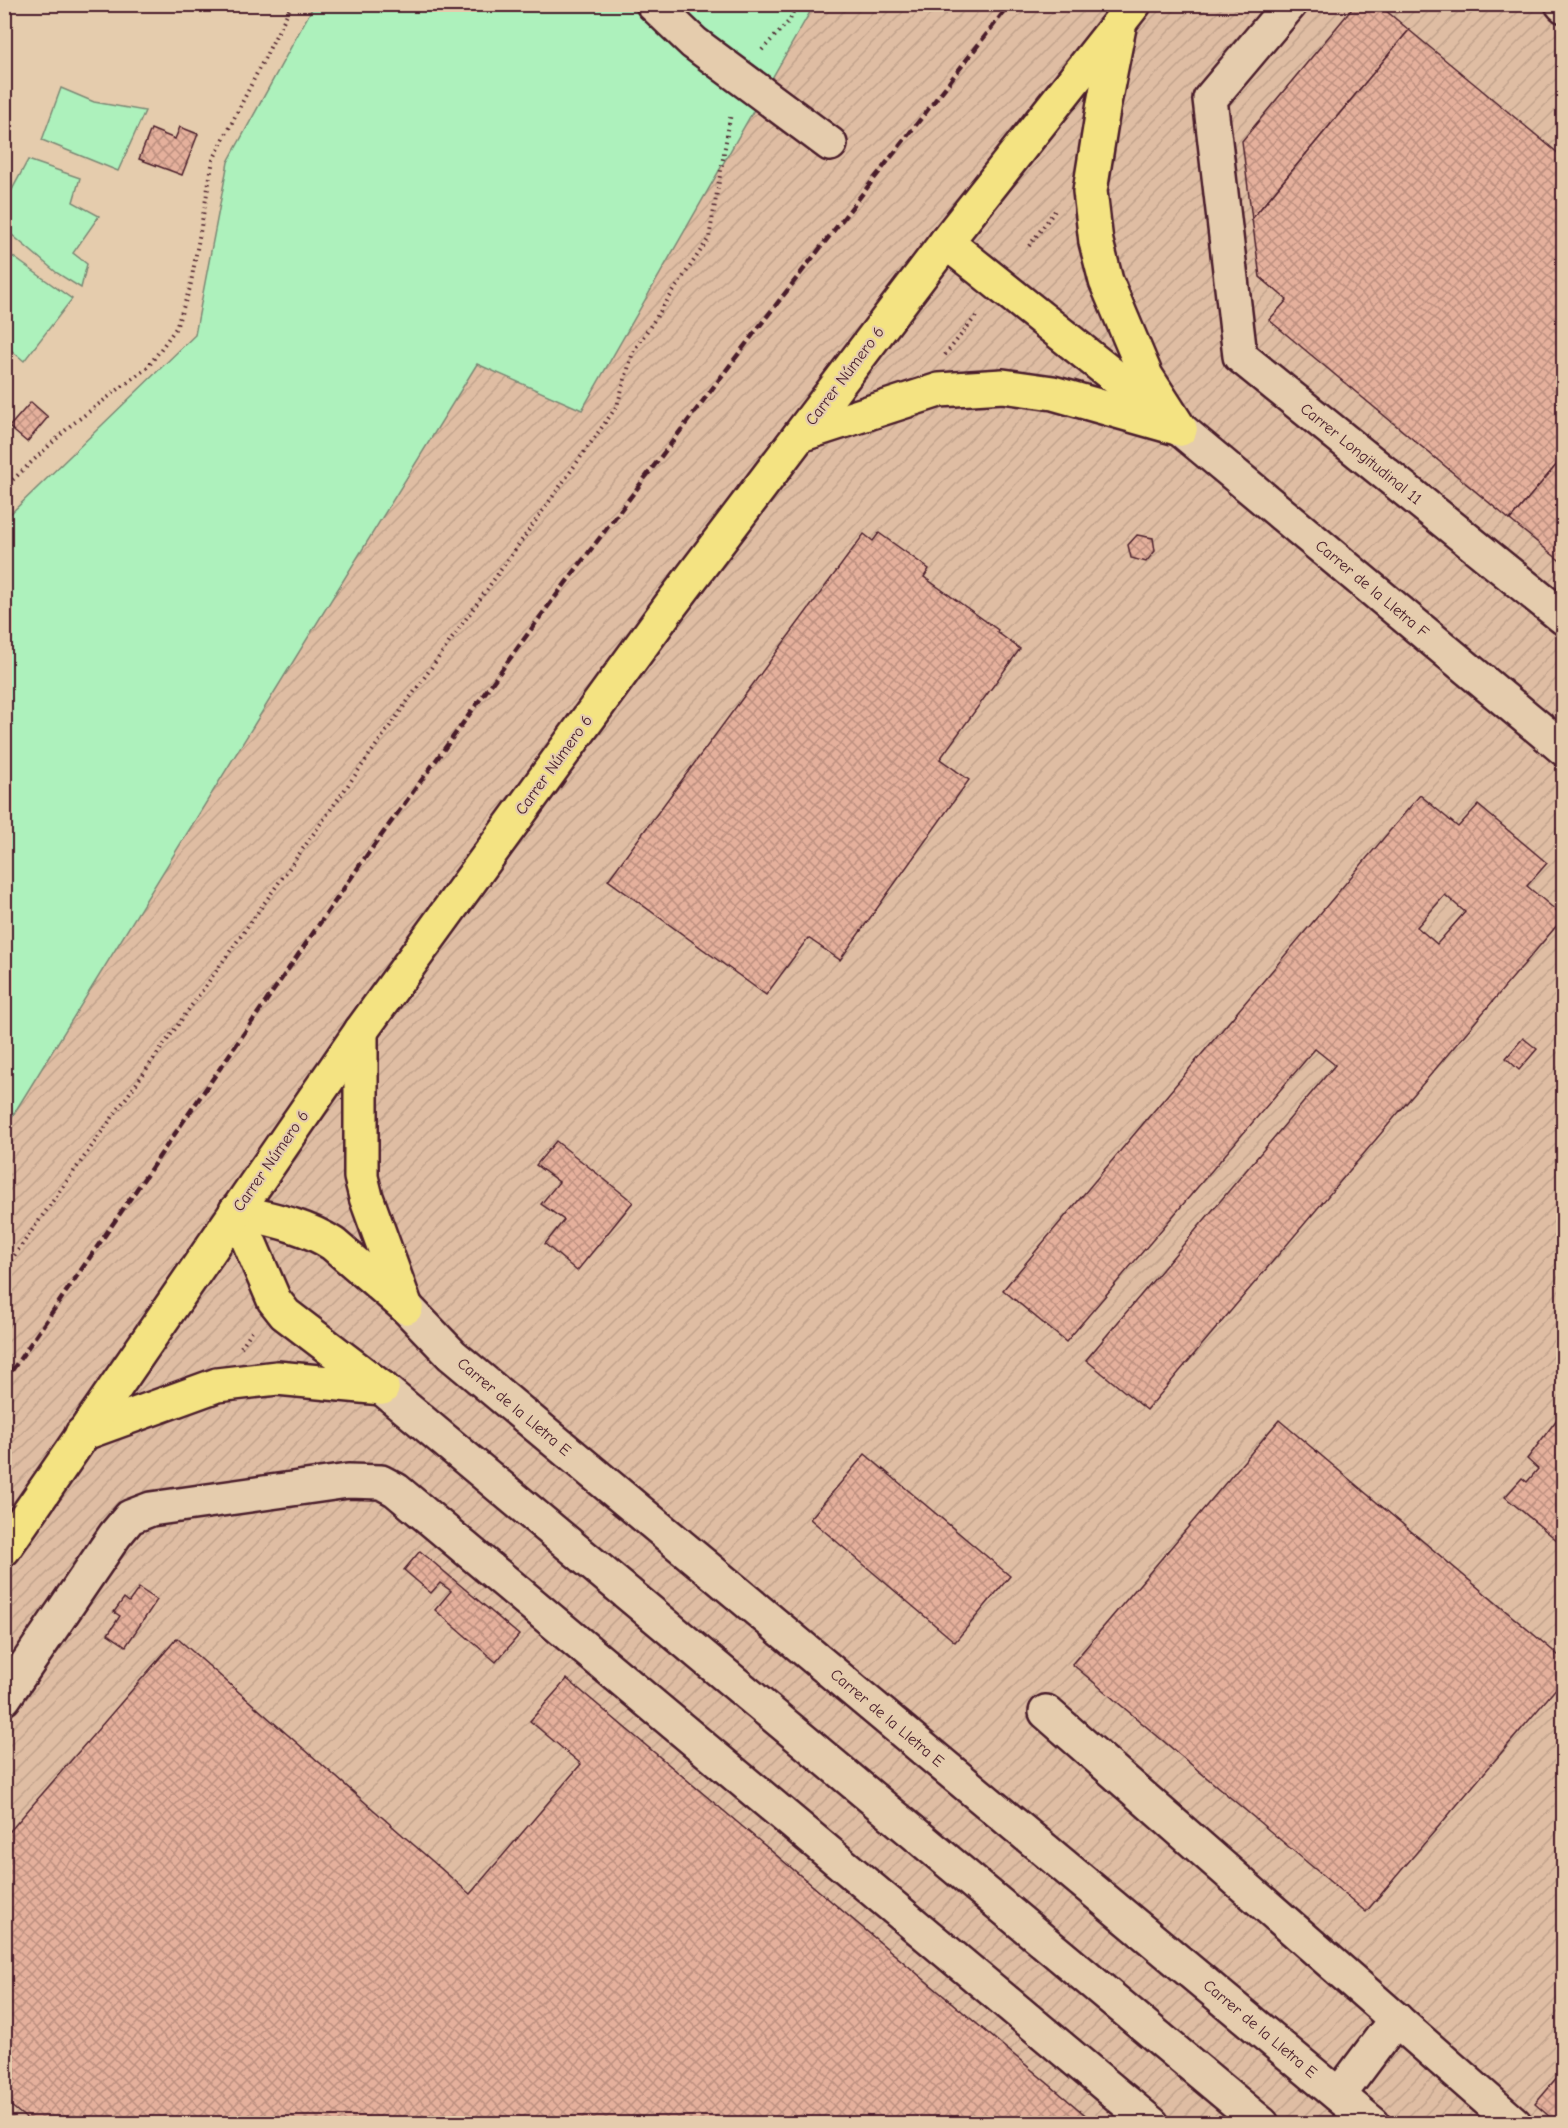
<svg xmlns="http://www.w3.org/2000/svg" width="1568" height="2128" viewBox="0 0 1568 2128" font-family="'Comic Neue',sans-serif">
<defs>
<pattern id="industrial-furrows" width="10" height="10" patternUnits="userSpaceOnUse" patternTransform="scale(1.5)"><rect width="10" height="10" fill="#dfbda3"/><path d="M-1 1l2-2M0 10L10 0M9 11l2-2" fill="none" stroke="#c1a28c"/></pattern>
<pattern id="building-cross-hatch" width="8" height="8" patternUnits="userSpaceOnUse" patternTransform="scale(1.5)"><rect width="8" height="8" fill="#e5b09c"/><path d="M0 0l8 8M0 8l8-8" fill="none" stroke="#bc8f7f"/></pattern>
</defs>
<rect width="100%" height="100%" fill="#e5ccad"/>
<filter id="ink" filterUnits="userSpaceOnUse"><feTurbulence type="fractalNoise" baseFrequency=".0167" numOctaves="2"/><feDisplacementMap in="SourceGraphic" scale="12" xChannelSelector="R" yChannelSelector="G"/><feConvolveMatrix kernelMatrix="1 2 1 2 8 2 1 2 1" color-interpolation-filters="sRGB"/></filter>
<g filter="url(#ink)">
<path fill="url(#industrial-furrows)" d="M814 5H1563V2123H5L4 1128 477 364 582 410Z"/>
<g fill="#adf1bc" stroke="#7c8874" stroke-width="1.5">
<path d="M314 5H814L582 410 477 364 5 1128V519L195 335 228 162Z"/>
<path d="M61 88 94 102 145 111 118 171 42 140Z"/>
<path d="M28 160 80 178 73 202 99 216 73 253 87 264 81 288 57 273 5 229V203Z"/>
<path d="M5 251 72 299 24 361 5 345Z"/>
</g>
<g fill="url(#building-cross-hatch)" stroke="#4a1f2b" stroke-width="1.5" fill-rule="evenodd">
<path d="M1356 4H1378L1409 30 1252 219 1242 141Z"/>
<path d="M1409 30 1564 158V456L1510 520 1269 320 1287 300 1260 277 1252 219Z"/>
<path d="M180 127 198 134 182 175 139 159 151 129 175 139Z"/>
<path d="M31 402 48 417 27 442 9 427Z"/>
<path d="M1564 456V564L1510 520Z"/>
<path d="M879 533 929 569 924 577 998 630 997 632 1020 649 940 759 969 780 840 960 808 938 766 995 608 880 864 534 873 541Z"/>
<path d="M1137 535 1153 538 1155 551 1146 562 1131 558 1128 545Z"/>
<path d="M1420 795 1458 827 1478 805 1547 863 1527 886 1564 917 1147 1410 1086 1360 1335 1065 1315 1049 1066 1342 1003 1290ZM1445 895 1465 912 1437 944 1417 927Z"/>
<path d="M1523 1038 1537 1049 1519 1070 1506 1058Z"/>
<path d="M556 1141 633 1202 577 1271 545 1244 564 1220 541 1204 559 1182 536 1165Z"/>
<path d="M1564 1410V1546L1505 1497 1522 1478 1527 1482 1538 1469 1527 1459Z"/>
<path d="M1279 1420 1564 1660V1679L1366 1912 1072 1664Z"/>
<path d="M865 1454 1010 1576 955 1642 810 1519Z"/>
<path d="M420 1551 519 1635 496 1662 435 1610 451 1591 440 1583 431 1593 404 1570Z"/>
<path d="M139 1588 157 1600 126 1646 108 1634 120 1616 114 1612 124 1598 129 1602Z"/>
<path d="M177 1638 470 1894 581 1764 530 1721 567 1679 1096 2124H33L4 2100V1838Z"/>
<path d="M1564 2070V2124H1558L1535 2104Z"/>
</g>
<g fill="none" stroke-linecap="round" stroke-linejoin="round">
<g stroke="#4a1f2b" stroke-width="38">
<g id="minor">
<path d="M653 4 694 43 830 144"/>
<path d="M1290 4 1210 99 1240 356 1564 618"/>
<path d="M1562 4 1564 6"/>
<path d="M1180 429 1564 749"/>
<path d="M406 1307 452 1355 1373 2124"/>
<path d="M382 1388 1262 2124"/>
<path d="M4 1698 115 1535 130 1517 151 1509 348 1481 381 1482 396 1490 1152 2124"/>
<path d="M1046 1712 1515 2124"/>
<path d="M1339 2095 1396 2019"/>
</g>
</g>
<g stroke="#4a1f2b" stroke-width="38">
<g id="major">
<path d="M1119 27 1104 103 1090 191 1096 242 1106 281 1146 376 1180 429"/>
<path d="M946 242 1160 413"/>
<path d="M800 435 939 390 1003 386 1053 393 1180 429"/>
<path d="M361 1031V1177L366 1197 406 1307"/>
<path d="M236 1211 274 1300 285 1314 382 1388"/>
<path d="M236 1211C269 1219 304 1225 333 1244L406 1307"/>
<path d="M82 1434 217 1385 277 1378 382 1388"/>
<path d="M4 1549 361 1031 670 606 946 242 1134 4"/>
</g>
</g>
<g stroke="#4a1f2b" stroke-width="4" stroke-dasharray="1.5 4.5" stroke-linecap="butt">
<path d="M762 50 790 20 796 4"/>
<path d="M1029 246 1057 208"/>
<path d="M945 355 977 315"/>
<path d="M4 488 70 426 148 367 176 328 190 288 213 160 292 4"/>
<path d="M4 1270 617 406 633 352 709 238 731 113"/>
<path d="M241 1347 254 1328"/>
</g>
<use href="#minor" stroke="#e5ccad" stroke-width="33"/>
<use href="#major" stroke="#f4e382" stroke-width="33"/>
<path stroke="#4a1f2b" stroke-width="4.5" stroke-dasharray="9 4.5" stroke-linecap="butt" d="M4 1382 362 862 543 613 758 328 1010 4"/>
</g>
</g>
<g text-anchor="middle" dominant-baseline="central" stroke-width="4.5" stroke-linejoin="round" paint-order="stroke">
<g font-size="16" fill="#4a1f2b" stroke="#e5ccad">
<text transform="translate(845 376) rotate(-53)">Carrer Número 6</text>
<text transform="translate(1361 454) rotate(39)">Carrer Longitudinal 11</text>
<text transform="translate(1372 589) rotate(40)">Carrer de la Lletra F</text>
<text transform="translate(554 765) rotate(-54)">Carrer Número 6</text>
<text transform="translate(271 1161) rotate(-55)">Carrer Número 6</text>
<text transform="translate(514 1407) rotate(40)">Carrer de la Lletra E</text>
<text transform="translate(887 1718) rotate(40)">Carrer de la Lletra E</text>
<text transform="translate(1260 2029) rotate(40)">Carrer de la Lletra E</text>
</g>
</g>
<rect width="1568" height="2128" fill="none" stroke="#e5ccad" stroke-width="24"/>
<rect x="12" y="12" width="1544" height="2104" fill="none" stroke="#4a1f2b" stroke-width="2" filter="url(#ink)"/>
</svg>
